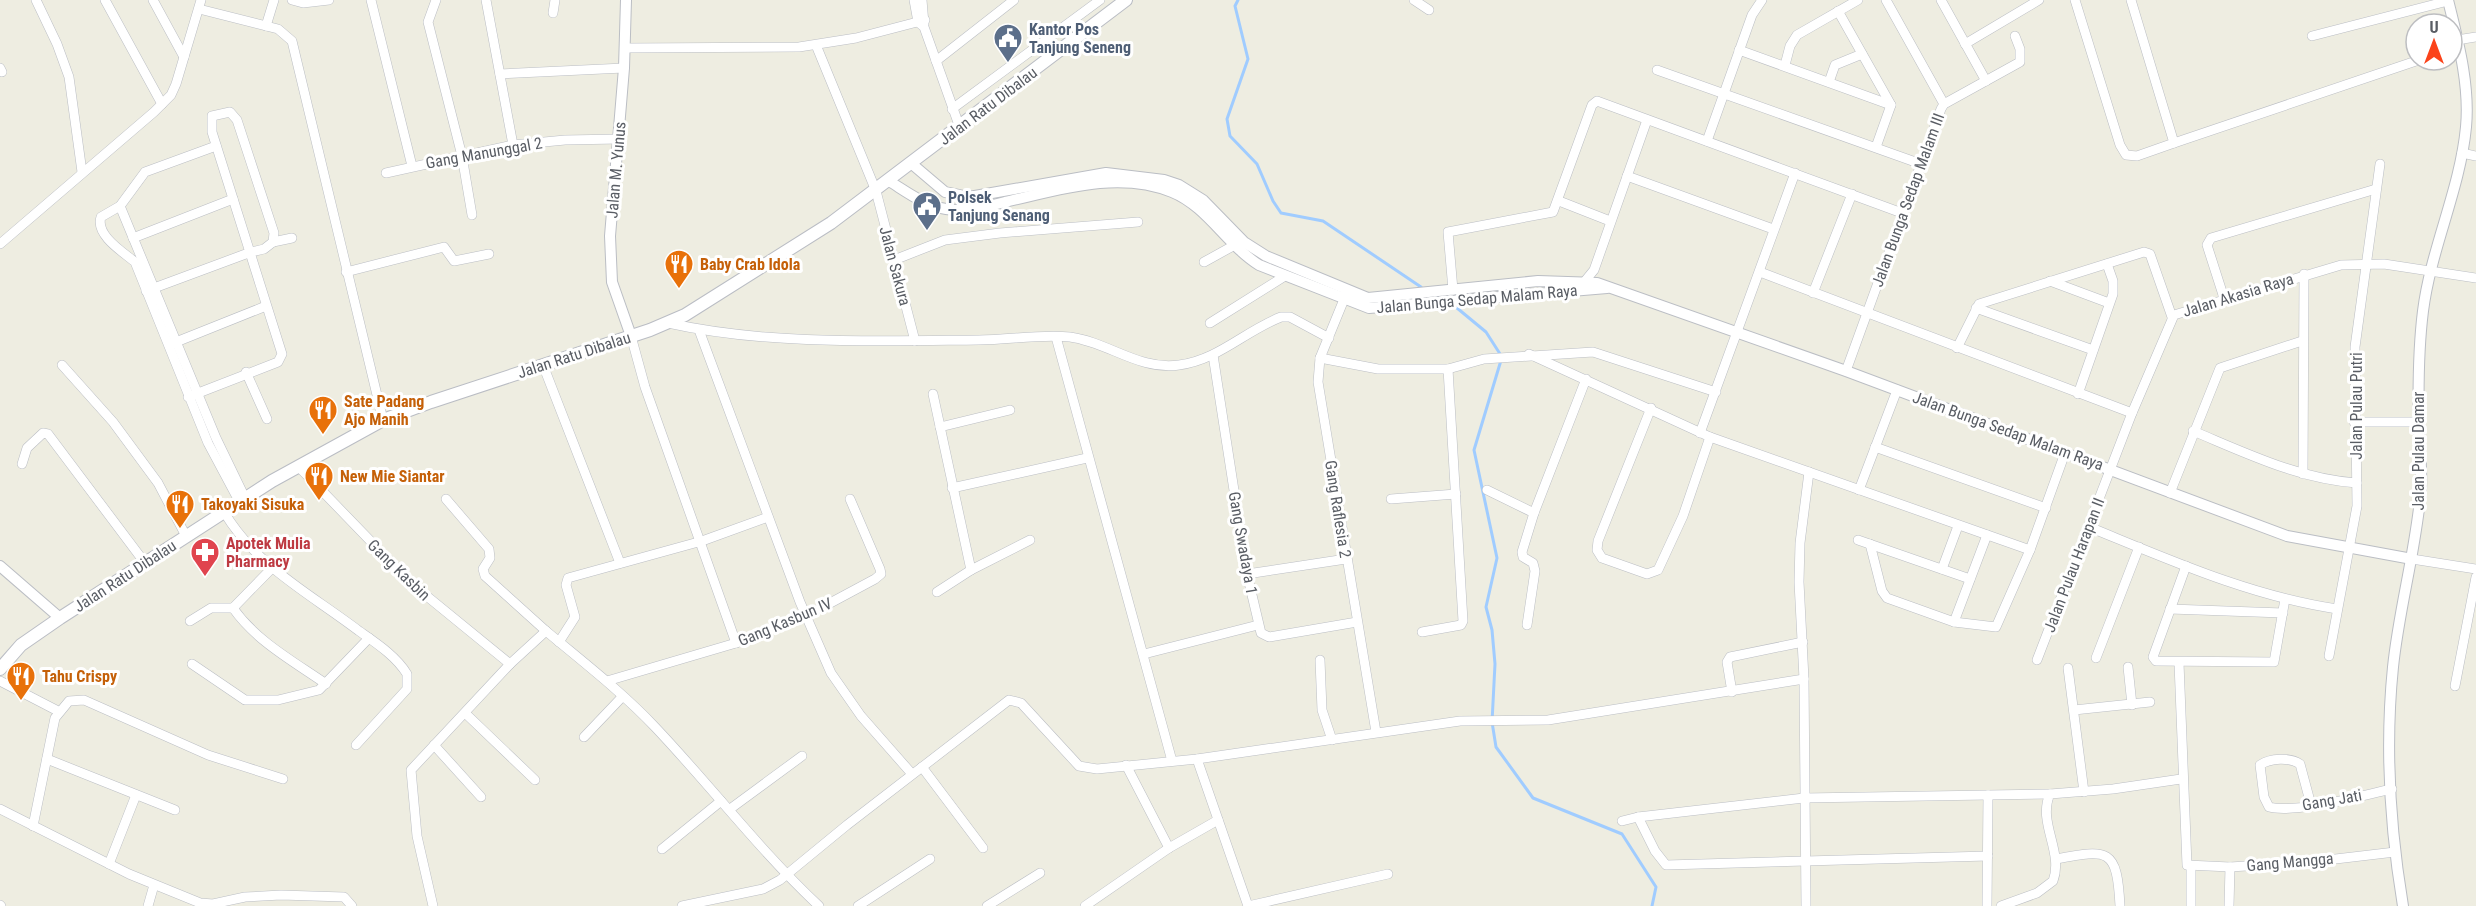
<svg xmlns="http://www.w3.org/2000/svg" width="2476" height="906" viewBox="0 0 2476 906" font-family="'Roboto Condensed',sans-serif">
<rect width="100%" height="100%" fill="#eeede1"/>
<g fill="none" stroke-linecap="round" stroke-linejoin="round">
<g stroke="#a0ccff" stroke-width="3">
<path d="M1238 0 1235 6 1248 59 1227 119 1230 136 1257 164 1273 201 1281 213 1323 221 1421 287"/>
<path d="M1457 308 1486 332 1502 357 1474 450 1497 558 1486 607 1492 630 1495 664 1492 722 1496 747 1533 798 1622 834 1656 887 1652 906"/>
</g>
<g stroke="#bbbec4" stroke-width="10">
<g id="minor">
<path d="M36 0 57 44 69 77 82 172"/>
<path d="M105 0 162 104"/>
<path d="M153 0 184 57"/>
<path d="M292 0 303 3 329 0"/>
<path d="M371 0 412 166"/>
<path d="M436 0 428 22 462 156 472 215"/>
<path d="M486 0 513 145"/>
<path d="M914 0 918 22 924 27 960 128"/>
<path d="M922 0 924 24"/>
<path d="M1414 0 1429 10"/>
<path d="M1886 0 1944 104"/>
<path d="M1941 0 1986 81"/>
<path d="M2075 0 2120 145 2126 155 2137 156 2174 143 2131 0"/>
<path d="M199 9 278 29 292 41 383 420"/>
<path d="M1838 11 1891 105 1876 147"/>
<path d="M553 13 555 0"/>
<path d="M266 26 274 0"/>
<path d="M2312 36 2448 1"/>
<path d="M2457 40 2476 37"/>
<path d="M1965 44 2039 0"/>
<path d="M816 45 876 191 915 341"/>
<path d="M625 48 799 47 856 38 925 20"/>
<path d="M1739 50 1891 105"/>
<path d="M936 61 1014 0"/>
<path d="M1785 65 1790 46 1797 35 1858 0"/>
<path d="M0 68 2 72"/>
<path d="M1657 70 1921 164"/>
<path d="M500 74 624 68"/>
<path d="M1829 82 1835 65 1862 54"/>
<path d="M952 109 1100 0"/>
<path d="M1707 141 1752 15 1762 0"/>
<path d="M2174 143 2419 60"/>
<path d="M216 146 145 172 120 206 101 217C95 235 123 252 135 262L208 443 239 501"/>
<path d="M2462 153 2476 156"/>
<path d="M386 173 513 145 565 140 619 139"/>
<path d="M1627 176 1773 229"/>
<path d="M1559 201 1610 221"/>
<path d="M120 206 216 438 245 498"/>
<path d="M133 238 233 199"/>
<path d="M273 242 292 238"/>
<path d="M0 244 154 112 171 95 176 84 201 0"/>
<path d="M894 260 945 240 1000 233 1138 222"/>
<path d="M1204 262 1233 246"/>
<path d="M346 272 444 247 454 261 489 254"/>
<path d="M1760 272 2132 413"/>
<path d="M2050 281 2109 303"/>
<path d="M1584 289 1585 281 1594 270 1647 120"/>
<path d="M1453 290 1448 232 1553 212 1592 105 1597 101 1902 213"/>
<path d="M146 291 251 252 264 249 273 242 274 233 237 120 230 112 212 116V132L282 354 278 362 188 397"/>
<path d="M1347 292 1320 358 1318 382 1376 732"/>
<path d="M1813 293 1852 194"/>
<path d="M2224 298 2207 245 2211 238 2376 189"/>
<path d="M1976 308 2093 350"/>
<path d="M668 323C766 345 878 341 979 340 1009 340 1040 334 1070 337 1108 342 1140 371 1179 365 1218 360 1245 331 1281 317H1290L1329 338"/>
<path d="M1210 323 1285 276"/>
<path d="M699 330 800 602 831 673 861 716 912 774"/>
<path d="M631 336 645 387 736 643"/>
<path d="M1056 337 1172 761"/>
<path d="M171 344 266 306"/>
<path d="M1957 348 1979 304 2144 252 2150 254 2172 317"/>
<path d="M1529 354 1710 437 2030 550"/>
<path d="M1213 355 1247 574 1261 633 1269 637 1357 622"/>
<path d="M1320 358 1378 369H1448L1484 359 1593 352 1716 392"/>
<path d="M62 365 113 422 158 483 186 536"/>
<path d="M543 365 620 563"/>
<path d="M1846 371 1941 109 1944 104 2020 62V49L2015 36"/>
<path d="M246 372 267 419"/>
<path d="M933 394 971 570"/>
<path d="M2078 394 2113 294V281L2107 264"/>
<path d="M1651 408 1598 541 1597 550 1602 558 1647 574 1658 570 1683 516 1710 437"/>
<path d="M2354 422H2419"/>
<path d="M940 427 1010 410"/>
<path d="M2193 431C2246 453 2299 479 2357 483"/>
<path d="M1700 433 1795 173"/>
<path d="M1875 447 2046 508"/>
<path d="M22 464 27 448 43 433 48 434 145 563"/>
<path d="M298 466 412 584 510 664"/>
<path d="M2303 474 2304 274"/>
<path d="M952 488 1087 458"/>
<path d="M1487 490 1534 513"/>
<path d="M1859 490 1897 390"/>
<path d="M2170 493 2220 368 2302 341"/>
<path d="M446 499 489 549 490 558 483 569 485 576 546 631"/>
<path d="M1391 499 1456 494"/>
<path d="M224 512C257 567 309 593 359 631 376 643 396 656 407 674V689L356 745"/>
<path d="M2089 527C2170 560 2250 596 2337 609"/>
<path d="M1858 540 1970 579"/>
<path d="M1870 544 1882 591 1887 598 1954 622 1996 627 2030 550 2065 453"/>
<path d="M2412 559 2476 569"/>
<path d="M2186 566 2153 657 2156 661 2274 662 2285 599"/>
<path d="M272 568 233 608C256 641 293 661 326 684"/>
<path d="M1942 569 1958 526"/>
<path d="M1247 574 1346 559"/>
<path d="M937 592 971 570 1030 540"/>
<path d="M2170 609 2283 613"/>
<path d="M190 621 211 608H233"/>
<path d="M1954 622 1987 535"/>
<path d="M1527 625 1535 571 1533 563 1523 557 1522 552 1534 513 1586 379"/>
<path d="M1422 632 1461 625 1463 621 1448 369"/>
<path d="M559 642 575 617 566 585 568 578 702 541 768 517"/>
<path d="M1144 654 1258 625"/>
<path d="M2329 656 2357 506 2355 347 2380 164"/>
<path d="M2096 658 2139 547"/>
<path d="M1320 660 1322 710 1332 740"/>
<path d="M2037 660 2132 413 2174 315 2341 265 2384 264 2476 278"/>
<path d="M2179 663 2187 865 2230 867 2310 862 2395 852"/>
<path d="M192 664 245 700H278L319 690 369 638"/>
<path d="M2128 667 2132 705"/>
<path d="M2068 668 2084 792"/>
<path d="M0 681 58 711"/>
<path d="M607 681 736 643 806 616 875 579 881 574 880 569 850 499"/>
<path d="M2455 686 2476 577"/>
<path d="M1732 692 1727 662 1730 657 1803 642"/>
<path d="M2074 710 2150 702"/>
<path d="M465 713 535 780"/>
<path d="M584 737 622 697"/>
<path d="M434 745 481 797"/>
<path d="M47 759 175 810"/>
<path d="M1197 759 1248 906"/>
<path d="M1126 765 1169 848"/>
<path d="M922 767 983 848"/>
<path d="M2311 805 2300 764C2290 757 2270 758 2260 765L2264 797 2269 807C2296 814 2363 795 2392 789"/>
<path d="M0 809 129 874 200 903 213 904 245 897 281 895 344 897 352 906"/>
<path d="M730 809 802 756"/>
<path d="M1638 817 1655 851 1666 865 1988 856"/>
<path d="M1622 821 1638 817 1804 798 2050 794"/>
<path d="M33 826 55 718 69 701 84 700 208 755 283 779"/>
<path d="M662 849 721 801"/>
<path d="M2056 859C2109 849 2117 848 2120 906"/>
<path d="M109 864 136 795"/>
<path d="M0 905 1 906"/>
<path d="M148 906 154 885"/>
<path d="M433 906 417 836 411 770 510 664 546 631C583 662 622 692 655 727 711 786 760 851 819 906"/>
<path d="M682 906 763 889 780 880 847 825 1009 700 1021 703 1079 766 1097 769 1197 759 1460 721 1548 720 1804 679"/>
<path d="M858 906 930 859"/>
<path d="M987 906 1040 873"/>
<path d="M1085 906 1169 848 1218 820"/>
<path d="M1248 906 1388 874"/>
<path d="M1806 906 1804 679 1799 582 1800 543 1809 472"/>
<path d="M1987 906 1988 795"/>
<path d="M2001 906 2037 893 2053 881C2064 852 2037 822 2050 794L2113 789 2181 779"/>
<path d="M2191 906V866"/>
<path d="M2229 906 2230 867"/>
</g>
</g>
<g stroke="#bbbec4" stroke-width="12">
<g id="tertiary">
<path d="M626 0 624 68 610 236 612 282 631 336"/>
<path d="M912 164 945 192 969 197 1106 173 1164 180 1179 185 1203 200 1244 242 1266 256 1368 298 1538 281 1597 283 1846 371 2287 536 2412 559"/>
<path d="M889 181C907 192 925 206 946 209 966 212 986 207 1005 202 1058 190 1118 170 1172 192 1207 206 1227 245 1259 265L1369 308 1607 288"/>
<path d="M0 566 60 618"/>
<path d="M2403 906C2390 828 2385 746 2393 667 2399 608 2416 550 2421 490 2422 470 2420 450 2419 430 2418 390 2418 351 2423 311 2431 248 2460 190 2466 127 2470 85 2458 41 2448 0"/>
</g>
</g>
<g stroke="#babdc4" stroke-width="14">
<path id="secondary" d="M0 669 21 645 60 618 272 481 383 420 431 402 650 330 685 315 831 223 1126 0"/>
</g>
<use href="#minor" stroke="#fff" stroke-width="9"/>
<use href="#tertiary" stroke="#fff" stroke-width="10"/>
<use href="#secondary" stroke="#fff" stroke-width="12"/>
</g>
<defs>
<g id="civic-pin" transform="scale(1.5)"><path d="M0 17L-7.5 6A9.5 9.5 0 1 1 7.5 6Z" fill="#5c6f8a" stroke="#fff"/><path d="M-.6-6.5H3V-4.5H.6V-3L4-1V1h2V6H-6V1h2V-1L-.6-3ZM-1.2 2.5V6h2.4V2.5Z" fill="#fff"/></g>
<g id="restaurant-pin" transform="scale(1.5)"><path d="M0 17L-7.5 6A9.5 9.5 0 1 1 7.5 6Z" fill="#e8710a" stroke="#fff"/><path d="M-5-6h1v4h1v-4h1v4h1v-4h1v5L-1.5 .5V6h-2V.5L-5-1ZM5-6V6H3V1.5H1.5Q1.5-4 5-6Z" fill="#fff"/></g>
<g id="pharmacy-pin" transform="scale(1.5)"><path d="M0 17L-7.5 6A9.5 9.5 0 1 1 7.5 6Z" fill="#e0444e" stroke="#fff"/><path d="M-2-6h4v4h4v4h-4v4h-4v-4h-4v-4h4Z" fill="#fff"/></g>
</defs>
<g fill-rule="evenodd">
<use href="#civic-pin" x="1008" y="38"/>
<use href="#civic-pin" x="927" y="206"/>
<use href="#restaurant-pin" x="679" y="264"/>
<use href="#restaurant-pin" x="323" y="410"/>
<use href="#restaurant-pin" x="319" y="476"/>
<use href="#restaurant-pin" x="180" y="504"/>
<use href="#pharmacy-pin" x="205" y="552"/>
<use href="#restaurant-pin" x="21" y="676"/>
</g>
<g text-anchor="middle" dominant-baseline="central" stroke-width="6" stroke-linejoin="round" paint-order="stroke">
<g font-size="16" font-weight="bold" fill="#4e5e75" stroke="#fff" text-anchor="start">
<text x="1029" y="29">Kantor Pos<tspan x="1029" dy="18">Tanjung Seneng</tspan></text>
<text x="948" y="197">Polsek<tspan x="948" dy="18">Tanjung Senang</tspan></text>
</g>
<g font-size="16" fill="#595d64" stroke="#fff">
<text transform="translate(988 106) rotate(-37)">Jalan Ratu Dibalau</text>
<text transform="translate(484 153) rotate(-10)">Gang Manunggal 2</text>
<text transform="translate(616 170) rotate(-85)">Jalan M. Yunus</text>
<text transform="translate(1908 200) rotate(-70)">Jalan Bunga Sedap Malam III</text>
<text transform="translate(895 266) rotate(75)">Jalan Sakura</text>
<text transform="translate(2238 295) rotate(-17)">Jalan Akasia Raya</text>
<text transform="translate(1477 299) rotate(-5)">Jalan Bunga Sedap Malam Raya</text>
<text transform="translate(574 355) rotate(-18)">Jalan Ratu Dibalau</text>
<text transform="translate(2356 406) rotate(-90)">Jalan Pulau Putri</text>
<text transform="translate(2008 431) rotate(20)">Jalan Bunga Sedap Malam Raya</text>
<text transform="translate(2418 451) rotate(-90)">Jalan Pulau Damar</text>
<text transform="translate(1338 509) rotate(81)">Gang Raflesia 2</text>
<text transform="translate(1243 543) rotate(80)">Gang Swadaya 1</text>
<text transform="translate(2074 565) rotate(-69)">Jalan Pulau Harapan II</text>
<text transform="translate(399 570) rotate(44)">Gang Kasbin</text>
<text transform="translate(125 576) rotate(-33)">Jalan Ratu Dibalau</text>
<text transform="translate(785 622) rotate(-23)">Gang Kasbun IV</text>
<text transform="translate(2332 800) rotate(-10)">Gang Jati</text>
<text transform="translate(2290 862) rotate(-5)">Gang Mangga</text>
</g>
<g font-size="16" font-weight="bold" fill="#c56008" stroke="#fff" text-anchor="start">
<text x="700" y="264">Baby Crab Idola</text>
<text x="344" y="401">Sate Padang<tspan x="344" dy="18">Ajo Manih</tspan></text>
<text x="340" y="476">New Mie Siantar</text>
<text x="201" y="504">Takoyaki Sisuka</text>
<text x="42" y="676">Tahu Crispy</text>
</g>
<g font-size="16" font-weight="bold" fill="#be3a42" stroke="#fff" text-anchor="start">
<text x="226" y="543">Apotek Mulia<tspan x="226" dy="18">Pharmacy</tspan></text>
</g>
</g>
<g transform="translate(2434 42)"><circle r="28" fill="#ffffff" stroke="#bdbec1" stroke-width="1.5"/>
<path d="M0-4.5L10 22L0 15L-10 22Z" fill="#fb431a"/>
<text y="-9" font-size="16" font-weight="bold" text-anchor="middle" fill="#595d64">U</text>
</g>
</svg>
